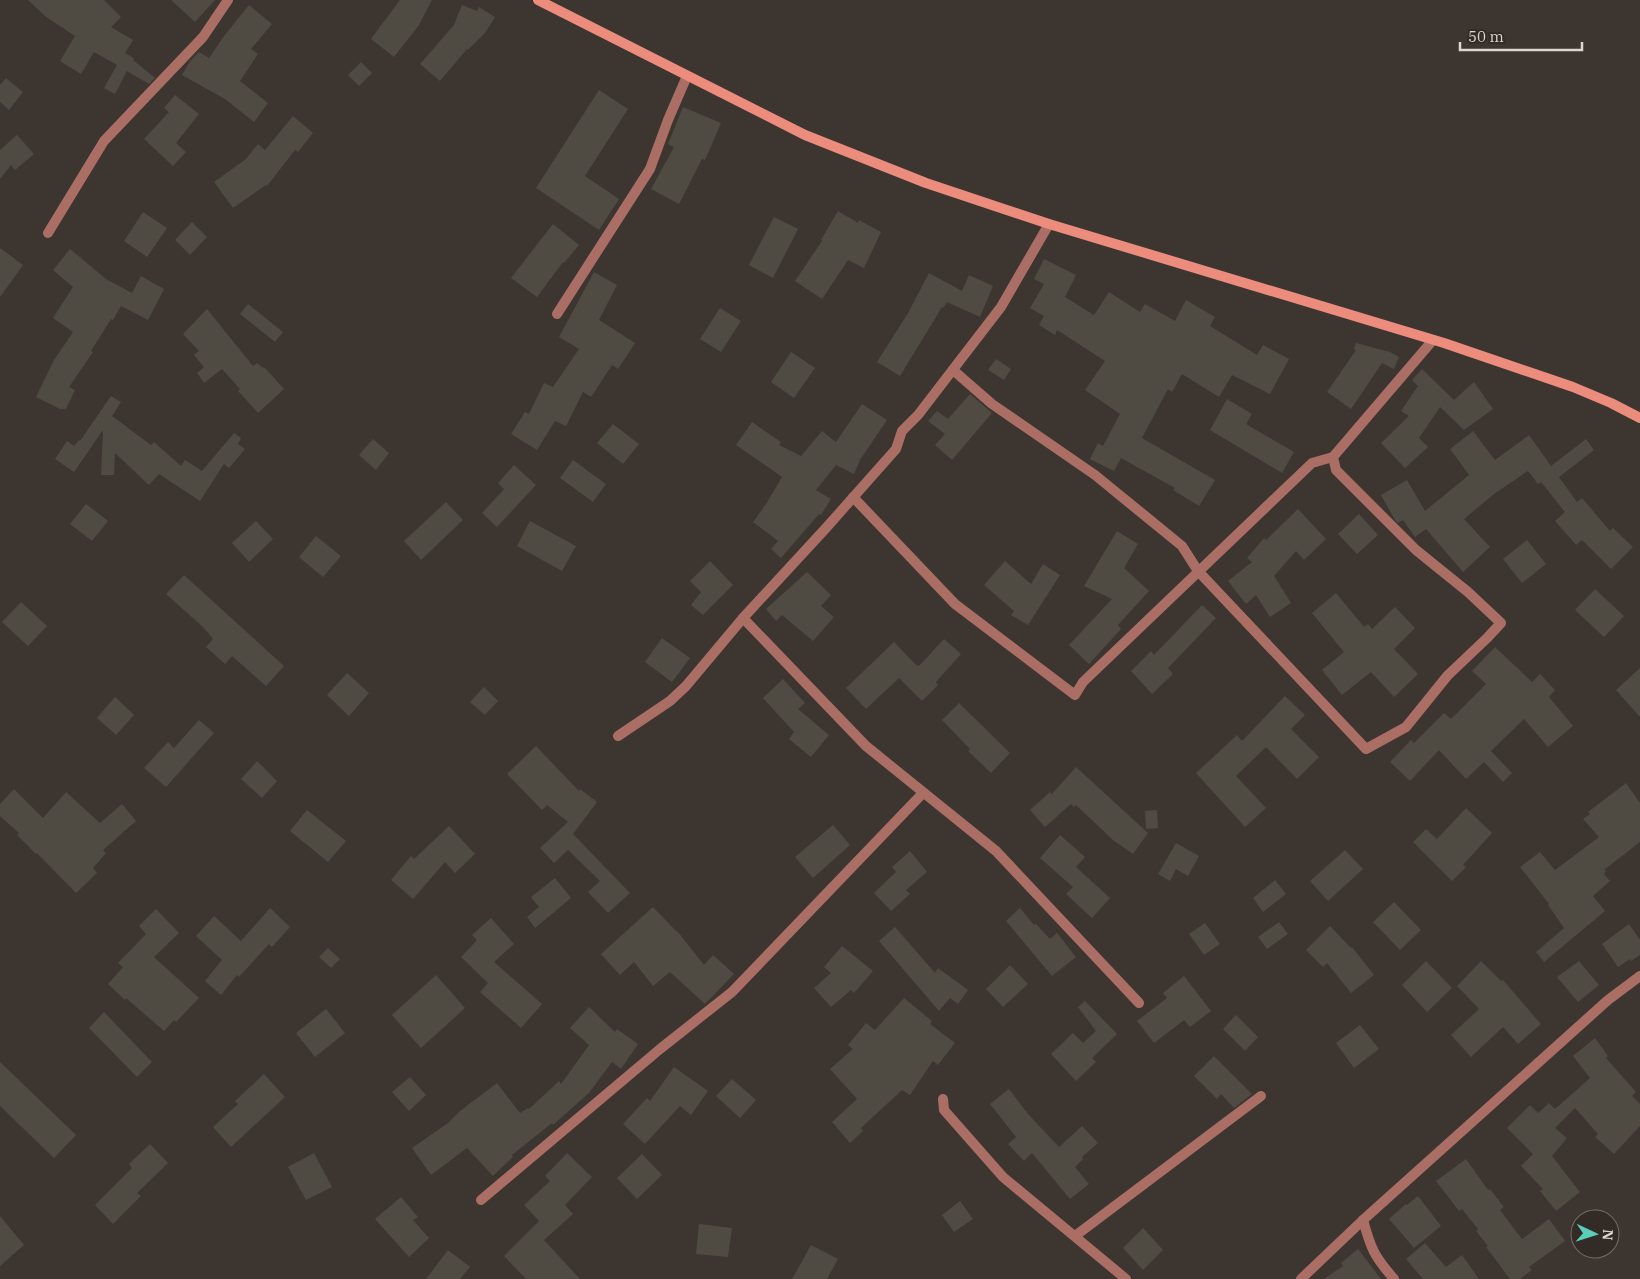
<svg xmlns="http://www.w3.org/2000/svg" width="1640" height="1279" viewBox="0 0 1640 1279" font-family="'IBM Plex Serif',serif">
<rect width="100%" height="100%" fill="#3c3530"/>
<g fill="#4f4b43">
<path d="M28 0H104L121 17 111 27 133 40 125 53 134 58 133 60 155 78 149 84 127 71 115 94 104 88 117 65 94 52 81 74 60 61 75 36 45 16Z"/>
<path d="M171 0H215L195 22Z"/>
<path d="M400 0H432L419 25 394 57 371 39Z"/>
<path d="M249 5 272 24 251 49 258 54 240 81 268 103 254 122 225 99 182 75 190 61 199 52 209 58 224 36Z"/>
<path d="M462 5 477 11 479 7 495 17 485 33 468 50 467 49 440 81 420 64 454 25Z"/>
<path d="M361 62 372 73 359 86 348 75Z"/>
<path d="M6 78 23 92 9 110 0 102V85Z"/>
<path d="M599 90 628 109 585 176 619 199 599 230 536 188Z"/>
<path d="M175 95 199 114 176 143 186 152 173 166 144 139 169 112 164 108Z"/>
<path d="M683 107 721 123 705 160 702 159 679 204 651 189 674 147 668 144Z"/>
<path d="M293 116 313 133 298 152 295 150 267 186 266 185 233 208 214 182 246 159 258 144 265 150Z"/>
<path d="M17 135 34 154 15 170 11 165 0 179V150Z"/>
<path d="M838 211 858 223 859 220 881 232 864 268 848 260 822 299 795 281 822 241 821 240Z"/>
<path d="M143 212 167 228 147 257 124 241Z"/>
<path d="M774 217 798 229 773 278 749 265Z"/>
<path d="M192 222 207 237 190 255 175 240Z"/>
<path d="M553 224 579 245 564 263 563 262 537 297 511 278Z"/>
<path d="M0 248 23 265 0 297Z"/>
<path d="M70 249 106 279 132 293 141 276 164 289 148 320 121 306 113 320 111 319 91 351 93 352 69 387 75 390 66 409H60L36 397 54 360 73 332 53 318 73 287 53 270Z"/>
<path d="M1044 259 1076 275 1065 297 1094 315 1109 292 1140 312 1145 304 1175 321 1186 300 1215 317 1210 326 1257 355 1263 345 1289 359 1270 394 1232 375 1219 397 1182 374 1172 392 1168 389 1142 438 1215 480 1199 506 1173 490 1175 488 1121 458 1114 471 1090 459 1098 443 1103 446 1120 414 1085 390 1105 361 1057 330 1055 335 1039 325 1044 316 1030 308 1044 284 1034 279Z"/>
<path d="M594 272 617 285 599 320 635 343 618 369 612 365 591 397 583 392 566 426 555 421 537 450 511 434 525 412 529 414 544 383 553 387 579 349 559 337Z"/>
<path d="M929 273 962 291 969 275 993 286 980 317 947 302 943 308 942 307 900 376 877 362 908 313Z"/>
<path d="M248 304 283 332 275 342 240 314Z"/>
<path d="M720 308 741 321 721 352 700 339Z"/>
<path d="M207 309 253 366 257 363 263 368 264 367 284 389 258 413 238 391 240 389 222 369 204 383 197 373 204 367 194 355 199 351 183 334Z"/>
<path d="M1356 343 1390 352 1399 357 1394 369 1382 363 1351 409 1327 392 1356 350 1354 349Z"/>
<path d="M791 352 815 368 794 398 771 382Z"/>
<path d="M996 359 1011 369 1004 380 988 370Z"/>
<path d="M1422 369 1454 400 1474 382 1493 409 1464 430 1440 407 1419 438 1428 447 1405 468 1381 443 1409 416 1401 411 1418 386 1412 380Z"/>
<path d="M970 394 992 413 952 460 935 445 945 434 928 421 937 411 948 419Z"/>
<path d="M111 396 121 402 112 416 151 445 154 442 181 466 185 460 202 471 234 433 241 438 238 444 245 449 229 468 224 464 200 501 159 474 149 485 115 453 114 475H101L103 430 74 472 55 459 67 441 74 446 79 440 80 441Z"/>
<path d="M1227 399 1252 414 1246 424 1294 452 1282 473 1210 430Z"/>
<path d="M862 404 887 420 860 460 854 474 836 465 816 490 831 499 821 515 819 514 781 558 771 549 778 541 753 522 766 504 782 477 736 445 752 422 781 442 779 445 801 456 822 431 836 442Z"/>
<path d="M613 424 639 444 623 464 597 443Z"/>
<path d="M1473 431 1495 460 1529 435 1551 466 1586 439 1594 450 1559 477 1577 502 1582 498 1610 531 1613 528 1633 547 1611 569 1582 540 1576 545 1555 521 1565 512 1541 482 1538 484 1528 471 1494 494 1464 519 1490 547 1463 572 1426 529 1415 537 1403 520 1398 523 1395 520 1381 495 1407 480 1425 511 1469 475 1450 449Z"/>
<path d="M373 439 389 453 376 470 359 455Z"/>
<path d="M573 460 606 484 593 502 560 478Z"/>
<path d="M514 465 536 485 497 527 482 513 504 489 498 483Z"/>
<path d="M446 502 463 520 421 560 404 541Z"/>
<path d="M86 504 108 521 92 541 70 524Z"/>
<path d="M1298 509 1326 539 1304 560 1296 551 1274 576 1291 603 1270 617 1256 595 1246 604 1228 581 1252 562 1247 558 1264 538 1266 540Z"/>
<path d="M1359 514 1378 535 1357 554 1338 534Z"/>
<path d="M256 521 273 539 249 562 232 543Z"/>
<path d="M530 521 576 546 562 571 517 546Z"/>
<path d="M1117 531 1138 544 1124 568 1149 591 1118 625 1121 629 1089 664 1069 645 1112 599 1084 586Z"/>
<path d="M316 536 341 556 323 577 299 557Z"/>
<path d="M1527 540 1546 564 1522 583 1503 559Z"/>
<path d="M710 561 733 585 703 615 691 605 701 592 690 581Z"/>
<path d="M1005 561 1031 584 1043 564 1060 575 1028 625 1011 615 1014 611 984 585Z"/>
<path d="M807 572 831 595 821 606 834 617 813 641 782 615 776 621 766 609Z"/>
<path d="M184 575 284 666 266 686 232 656 225 664 206 647 213 639 203 627 166 594Z"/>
<path d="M1595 589 1624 616 1604 637 1575 610Z"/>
<path d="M1336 593 1364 627 1368 624 1372 629 1395 607 1415 628 1394 649 1418 674 1394 697 1371 672 1342 695 1322 670 1344 652 1312 613Z"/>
<path d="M21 602 47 626 28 646 2 622Z"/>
<path d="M1202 605 1216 618 1168 668 1173 674 1152 694 1131 671 1151 651 1154 655Z"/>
<path d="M662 638 690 658 672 682 645 662Z"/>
<path d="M944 639 961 654 936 682 938 685 922 701 899 678 866 709 846 688 894 642 917 666 918 665 919 666Z"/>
<path d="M1495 647 1532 682 1540 674 1555 690 1549 697 1573 726 1548 747 1524 719 1491 751 1512 773 1503 782 1484 762 1466 779 1439 750 1410 781 1390 762 1411 740 1414 743 1444 713 1451 719 1486 684 1472 671Z"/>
<path d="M1640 668V717L1616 690Z"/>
<path d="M347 673 369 693 349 716 327 695Z"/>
<path d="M783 679 805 703 798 709 829 735 811 757 789 739 794 732 763 698Z"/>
<path d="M484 687 498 701 485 715 470 702Z"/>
<path d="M1285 696 1305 715 1291 729 1319 757 1297 779 1266 747 1236 776 1266 808 1245 827 1196 773 1237 735 1242 741Z"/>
<path d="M115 697 134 715 116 735 97 718Z"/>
<path d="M959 703 1010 753 991 773 968 751 970 749 942 720Z"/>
<path d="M199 720 214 733 166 787 144 768 168 742 174 748Z"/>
<path d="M536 746 579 791 580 789 597 802 573 834 630 893 608 913 588 892 600 881 568 850 554 863 540 848 568 822 547 805 542 810 507 774Z"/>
<path d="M257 761 277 781 262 798 241 779Z"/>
<path d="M1076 767 1148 833 1133 854 1113 840 1076 805 1074 807 1071 804 1045 827 1030 810 1050 792 1052 794Z"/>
<path d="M1626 783 1640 803V842L1604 870 1606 871 1604 874 1610 881 1593 896 1605 911 1544 962 1536 952 1564 928 1548 905 1549 904 1520 867 1540 852 1555 870 1599 837 1583 819 1590 814 1588 812Z"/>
<path d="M14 789 43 818 66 792 100 823 122 804 136 821 103 850 106 853 93 868 97 873 76 893 37 853 36 854 17 835 19 833 0 816V804Z"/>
<path d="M1466 808 1492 833 1463 865 1466 867 1452 881 1413 842 1426 829 1437 839Z"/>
<path d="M307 810 346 841 328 862 290 831Z"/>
<path d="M1157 810 1158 828 1146 829 1145 811Z"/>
<path d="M833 825 850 845 813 878 795 857Z"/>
<path d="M449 826 475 854 455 873 445 862 413 899 391 880 411 856 414 859Z"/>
<path d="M1060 835 1085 857 1076 867 1110 898 1092 918 1066 894 1073 887 1040 858Z"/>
<path d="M1176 843 1199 856 1188 876 1176 869 1170 881 1158 874Z"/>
<path d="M1345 850 1363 869 1328 901 1310 881Z"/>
<path d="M910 851 927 872 906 890 910 894 891 911 874 893 896 872 892 867Z"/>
<path d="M555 878 571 898 535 928 527 917 539 907 531 897Z"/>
<path d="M1275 880 1286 894 1263 912 1253 898Z"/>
<path d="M1394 902 1421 930 1400 950 1373 922Z"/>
<path d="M653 907 677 932H678L704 965 713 955 734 974 705 1004 670 972 653 986 634 962 620 975 601 954Z"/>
<path d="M270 908 290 927 272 947 269 944 239 977 237 975 221 995 205 981 222 960 196 936 214 916 241 941Z"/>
<path d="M1020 908 1034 925 1036 924 1050 939 1057 933 1076 957 1052 976 1006 921Z"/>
<path d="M156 909 179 933 154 957 199 998 176 1022 174 1020 164 1031 126 998 125 1000 108 984 123 967 118 963 146 934 139 926Z"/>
<path d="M491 918 514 944 494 962 542 1004 521 1028 480 992 488 983 461 957 477 940 472 935Z"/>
<path d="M1279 922 1288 934 1267 949 1258 937Z"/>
<path d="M1205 923 1220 944 1204 955 1189 934Z"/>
<path d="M1629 924 1640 940V955L1631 961 1630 959 1618 967 1602 944Z"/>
<path d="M1330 926 1351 948 1352 947 1374 975 1351 993 1327 963 1323 967 1306 950Z"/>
<path d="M895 927 935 973 938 968 968 990 958 1004 950 998 939 1011 879 941Z"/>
<path d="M842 946 873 971 854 993 851 990 831 1007 814 988 831 973 824 967Z"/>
<path d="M328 948 340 959 331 968 319 957Z"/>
<path d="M1426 961 1452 988 1427 1012 1402 985Z"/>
<path d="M1481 961 1501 981 1503 980 1541 1024 1518 1044 1503 1027 1471 1057 1451 1035 1479 1009 1457 986Z"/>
<path d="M1579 961 1599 985 1578 1002 1557 977Z"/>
<path d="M1010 965 1028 984 1003 1007 986 989Z"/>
<path d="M436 975 465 1008 421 1048 392 1015Z"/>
<path d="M1184 976 1211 1011 1190 1027 1184 1020 1154 1043 1137 1021 1167 998 1163 993Z"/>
<path d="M904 998 932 1021 930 1024 955 1043 938 1065 933 1061 910 1095 902 1090 861 1128 863 1131 850 1143 832 1122 857 1099 830 1069 853 1049 848 1045 866 1023 875 1030Z"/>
<path d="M1085 1001 1117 1034 1092 1058 1096 1062 1076 1081 1051 1054 1073 1033 1083 1043 1096 1031 1078 1007Z"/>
<path d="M589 1007 615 1032 617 1029 638 1044 621 1069 612 1062 589 1093 553 1125 552 1123 512 1155 513 1157 493 1176 467 1148 431 1175 412 1148 448 1123 460 1111 497 1083 520 1113 528 1108 529 1109 559 1081 561 1084 589 1045 570 1028Z"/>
<path d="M326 1009 345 1033 315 1057 296 1033Z"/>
<path d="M104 1012 152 1062 137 1077 89 1028Z"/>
<path d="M1236 1015 1258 1037 1245 1051 1223 1029Z"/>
<path d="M1360 1025 1379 1049 1354 1068 1336 1043Z"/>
<path d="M1595 1038 1608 1056 1606 1058 1636 1092 1632 1096 1640 1104V1126L1614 1154 1595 1137 1598 1134 1575 1108 1555 1128 1567 1138 1552 1156 1580 1192 1556 1211 1540 1191 1543 1189 1521 1166 1533 1154 1507 1128 1530 1105 1538 1113 1549 1103 1555 1109 1590 1078 1573 1056Z"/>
<path d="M1214 1056 1252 1094 1234 1108 1221 1094 1217 1099 1194 1076Z"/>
<path d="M0 1062 76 1135 54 1158 0 1106Z"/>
<path d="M674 1067 708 1091 691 1115 680 1106 645 1144 623 1124 647 1098 650 1101Z"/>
<path d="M264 1074 285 1097 231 1147 213 1127 238 1104 235 1101Z"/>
<path d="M410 1077 426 1095 409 1111 392 1092Z"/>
<path d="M732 1079 756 1100 740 1118 716 1096Z"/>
<path d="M1009 1089 1028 1114 1059 1147 1082 1126 1098 1143 1082 1157 1083 1159 1075 1167 1089 1184 1070 1199 1032 1153 1024 1161 1008 1144 1016 1137 990 1104Z"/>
<path d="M150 1144 168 1163 137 1193 141 1196 113 1224 95 1205 132 1168 129 1164Z"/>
<path d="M314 1153 332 1187 306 1200 288 1167Z"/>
<path d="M567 1153 592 1177 565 1205 573 1214 544 1240 580 1279H526L504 1256 539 1221 524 1205 550 1181 545 1176Z"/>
<path d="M642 1154 662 1175 637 1199 617 1178Z"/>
<path d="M1466 1159 1488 1190 1490 1189 1504 1207 1500 1210 1522 1239 1549 1219 1565 1241 1529 1267 1532 1270 1520 1279H1510L1486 1247 1488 1246 1476 1231 1478 1229 1462 1209 1459 1211 1436 1181Z"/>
<path d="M1418 1196 1441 1226 1414 1248 1389 1219 1406 1204 1407 1205Z"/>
<path d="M401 1197 418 1217 413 1220 429 1238 409 1257 375 1219Z"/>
<path d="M960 1201 973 1219 954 1232 942 1215Z"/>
<path d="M0 1216 24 1245 0 1266Z"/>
<path d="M699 1224 732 1228 728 1257 696 1254Z"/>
<path d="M1143 1228 1163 1250 1143 1270 1123 1248Z"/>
<path d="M1425 1243 1446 1267 1462 1255 1479 1279H1423L1406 1259Z"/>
<path d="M811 1245 838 1259 827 1279H792Z"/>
<path d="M1358 1249 1381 1279H1324L1343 1266 1341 1263Z"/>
<path d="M448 1250 470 1267 460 1279H426Z"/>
</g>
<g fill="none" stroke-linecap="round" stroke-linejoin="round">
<g stroke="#ab6e64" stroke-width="10">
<path d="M48 233 104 141 203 37 228 0"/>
<path d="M557 314 650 169 668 120 687 76"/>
<path d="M953 370 992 404 1095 475 1182 546 1198 571 1366 749 1406 727 1448 675 1488 637 1501 623 1468 592 1416 550 1336 470 1333 457 1433 340"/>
<path d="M853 497 955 604 1075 695 1083 682 1312 463 1333 457"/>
<path d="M743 618 866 746 996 851 1139 1003"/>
<path d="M618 736 670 701 686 686 743 618 826 528 896 449 902 431 918 415 1001 307 1049 224"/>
<path d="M943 1099 944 1110 1003 1177 1126 1279"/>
<path d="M481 1200 660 1049 732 992 923 793"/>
<path d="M1363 1220C1371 1249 1374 1256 1394 1279"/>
<path d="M1075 1236 1261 1096"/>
<path d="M1301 1279 1363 1220 1608 1000 1640 976"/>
</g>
<path stroke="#ec8c7d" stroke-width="10" d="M538 0 805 135 926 183 1049 224 1444 343 1573 387 1611 403 1640 418"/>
</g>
<g transform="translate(1595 1234) rotate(94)"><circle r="24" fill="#322b26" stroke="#766f6b"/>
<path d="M0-4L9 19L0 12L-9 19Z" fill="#5bcebb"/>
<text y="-8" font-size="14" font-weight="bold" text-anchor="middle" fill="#dbd6d2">N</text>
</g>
<path d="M1460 42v8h122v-8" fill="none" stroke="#dbd6d2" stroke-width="2.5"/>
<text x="1468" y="42" font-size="15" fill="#dbd6d2" stroke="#322b26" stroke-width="4" paint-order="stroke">50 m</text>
</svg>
